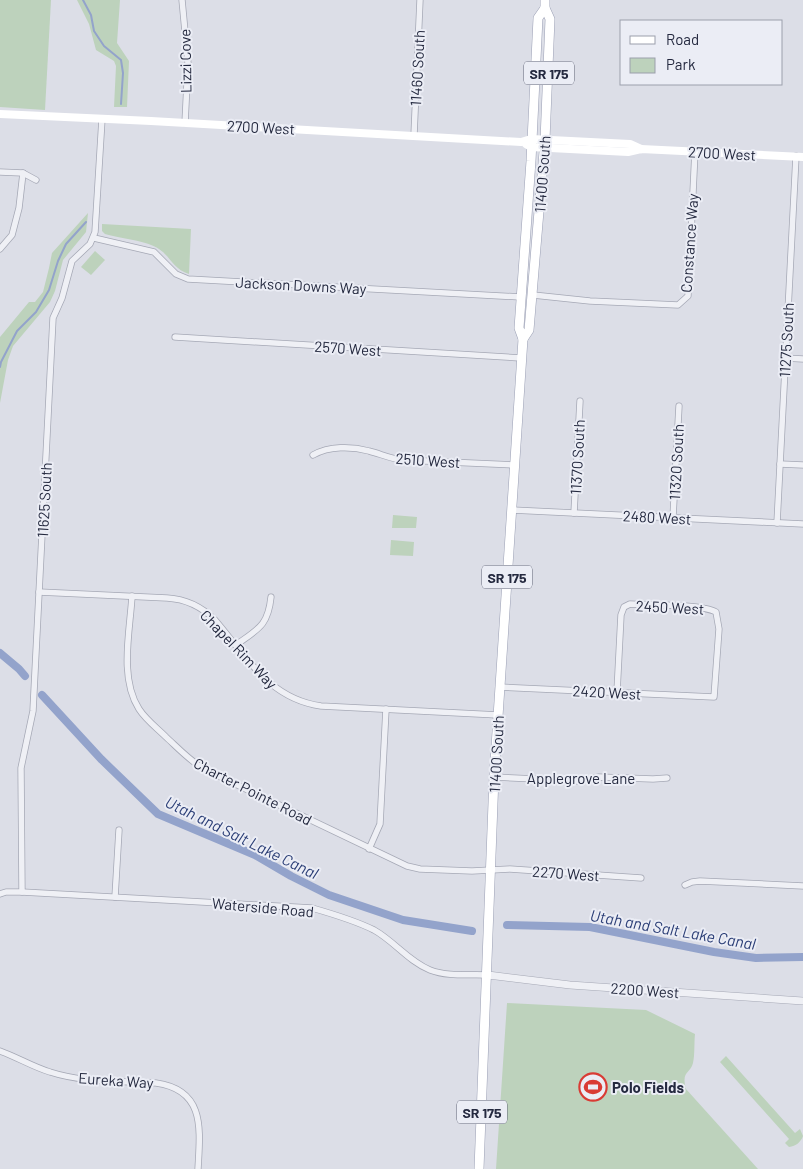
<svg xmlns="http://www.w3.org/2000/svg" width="803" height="1169" viewBox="0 0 803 1169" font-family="Barlow,sans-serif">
<rect width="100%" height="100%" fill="#dcdee7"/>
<g fill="#bdd2bc">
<path d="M0 0H51L45 110 0 107Z"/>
<path d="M77 0H120L117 43 129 61 127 107H114L116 66 114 61 96 50 89 24Z"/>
<path d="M88 213 86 232 63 260 55 291 50 302 13 346 8 360 0 403V337L29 302H35L43 292 49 268 52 253Z"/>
<path d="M102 224 191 229 189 274C173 269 171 257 159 249 148 241 119 238 105 234L102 231Z"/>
<path d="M95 251 105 260 91 275 81 267Z"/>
<path d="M393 515 417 517 416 528H392Z"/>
<path d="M391 540 414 542 413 556 390 555Z"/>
<path d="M507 1003 646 1010 695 1034C694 1043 695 1054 693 1063 690 1074 681 1071 686 1089L758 1169H496Z"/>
<path d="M726 1056 795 1133 800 1129 803 1136C801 1142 796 1146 789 1147L785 1143 789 1139 720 1062Z"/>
</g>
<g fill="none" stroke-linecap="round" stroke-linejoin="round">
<g stroke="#93a3cb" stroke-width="2">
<path d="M83 0 91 15 94 31 104 46 121 60 123 73 121 104"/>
<path d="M0 367 1 362 17 331 36 312 49 290 58 261 66 244 86 222"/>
</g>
<g stroke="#93a3cb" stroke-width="8">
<path d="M0 653 19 669 25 676"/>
<path d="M42 695 101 759 158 814 255 855 291 876 329 895 403 920 472 931"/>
<path d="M507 925 590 927 714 952 756 958 803 957"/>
</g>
<g stroke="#a5a8b5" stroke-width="7">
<g id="minor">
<path d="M182 0 188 63 185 123"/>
<path d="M414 135 420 0"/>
<path d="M0 172 23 173 36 180"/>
<path d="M94 238 154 252 176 274 188 279 521 297"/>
<path d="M0 249 12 235 19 208 23 173"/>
<path d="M533 295 590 301 678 305 688 296 695 151"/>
<path d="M175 337 521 358"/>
<path d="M785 358 803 359"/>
<path d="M313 455C329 446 351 446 369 451 381 454 391 459 403 460 440 462 477 463 515 465"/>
<path d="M780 464 803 465"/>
<path d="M512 510 803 524"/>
<path d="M574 513 580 401"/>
<path d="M673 517 679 406"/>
<path d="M777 523 796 156"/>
<path d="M39 592 167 598C186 599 201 606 215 620 246 656 269 699 321 706L498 715"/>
<path d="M132 596C130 631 119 678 139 709 146 720 157 728 166 737 178 748 190 761 204 769L407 866 420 869 472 871 510 869 641 878"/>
<path d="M236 645C258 629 268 626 271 597"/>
<path d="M499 687 714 697 719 629 716 612C701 604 649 605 630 604L624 607 621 615 617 692"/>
<path d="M494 777 578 781 599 777 653 779 667 778"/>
<path d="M369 849 380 824 386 709"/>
<path d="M685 885 692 882 700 881 803 886"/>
<path d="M22 892 21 768 33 711 53 318 62 298 72 261 90 244 95 232 102 119"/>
<path d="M0 894 6 892H22L312 908C333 914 354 920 374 930 394 941 408 961 430 970 448 977 469 974 488 975"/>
<path d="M115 897 119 830"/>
<path d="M0 1051C17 1057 33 1067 50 1072 84 1083 121 1081 156 1083 206 1090 200 1130 198 1169"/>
</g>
</g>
<g stroke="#a5a8b5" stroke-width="8">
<path id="tertiary" d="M488 975 570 985 803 1001"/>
</g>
<g stroke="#9a9fb4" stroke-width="10">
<g id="primary">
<path d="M523 339 529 330 545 140 550 19 545 8V0"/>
<path d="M479 1169 494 777 523 339 519 328 531 161 538 18 545 8"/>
</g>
</g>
<use href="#minor" stroke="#eff0f5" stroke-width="5.5"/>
<use href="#tertiary" stroke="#eff0f5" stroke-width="7"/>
<g stroke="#fff" stroke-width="8">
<path d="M0 114 151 121 466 139 521 142 531 139 630 144 641 149"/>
<path d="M526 144 531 147 628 152 641 149 803 157"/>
</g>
<use href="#primary" stroke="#fff" stroke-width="9"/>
</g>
<defs>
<g id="stadium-ring" transform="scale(1.4375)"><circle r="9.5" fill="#ebedf5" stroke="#d93b34" stroke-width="1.5"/><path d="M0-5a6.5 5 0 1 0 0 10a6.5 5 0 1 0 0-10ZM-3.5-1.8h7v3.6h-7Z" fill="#d93b34"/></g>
</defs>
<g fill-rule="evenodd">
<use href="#stadium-ring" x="593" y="1087"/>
</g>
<g text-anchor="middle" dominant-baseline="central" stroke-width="4" stroke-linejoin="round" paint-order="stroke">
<g fill="#ebedf5" stroke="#606476" stroke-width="1">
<rect x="524" y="61.5" width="50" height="23" rx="4"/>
<rect x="482" y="565.5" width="50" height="23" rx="4"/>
<rect x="457" y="1100.5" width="50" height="23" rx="4"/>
</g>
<g font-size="14" font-weight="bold" fill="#24293f">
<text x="549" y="73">SR 175</text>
<text x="507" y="577">SR 175</text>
<text x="482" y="1112">SR 175</text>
</g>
<g font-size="15" fill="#24293f" stroke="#ebedf5">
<text transform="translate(185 61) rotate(-91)">Lizzi Cove</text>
<text transform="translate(417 68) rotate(-87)">11460 South</text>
<text transform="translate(261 127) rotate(3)">2700 West</text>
<text transform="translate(722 153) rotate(3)">2700 West</text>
<text transform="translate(542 174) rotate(-86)">11400 South</text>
<text transform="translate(689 243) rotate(-86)">Constance Way</text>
<text transform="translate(301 285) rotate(3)">Jackson Downs Way</text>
<text transform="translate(786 340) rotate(-87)">11275 South</text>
<text transform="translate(348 348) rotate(4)">2570 West</text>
<text transform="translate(577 457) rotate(-87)">11370 South</text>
<text transform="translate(428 460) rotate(4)">2510 West</text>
<text transform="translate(676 462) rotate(-87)">11320 South</text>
<text transform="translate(44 500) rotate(-87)">11625 South</text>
<text transform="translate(657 517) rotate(3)">2480 West</text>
<text transform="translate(670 607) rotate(3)">2450 West</text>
<text transform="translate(239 649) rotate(46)">Chapel Rim Way</text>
<text transform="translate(607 692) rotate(3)">2420 West</text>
<text transform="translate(496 754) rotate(-87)">11400 South</text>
<text x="581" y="778">Applegrove Lane</text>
<text transform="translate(253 791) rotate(27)">Charter Pointe Road</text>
<text transform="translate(566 873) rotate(4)">2270 West</text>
<text transform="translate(263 907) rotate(5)">Waterside Road</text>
<text transform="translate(645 990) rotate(4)">2200 West</text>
<text transform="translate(116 1080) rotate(4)">Eureka Way</text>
</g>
<g font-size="15" font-weight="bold" fill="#24293f" stroke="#ebedf5" text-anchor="start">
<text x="612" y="1087">Polo Fields</text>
</g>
<g font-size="16" font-style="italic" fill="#2b3e76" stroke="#ebedf5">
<text transform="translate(242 837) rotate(26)">Utah and Salt Lake Canal</text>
<text transform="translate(673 929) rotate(10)">Utah and Salt Lake Canal</text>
</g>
</g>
<rect x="620" y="20" width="162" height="65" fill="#ebedf5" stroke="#9b9fac"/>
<rect x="630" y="36" width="25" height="8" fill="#ffffff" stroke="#9b9fac"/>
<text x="666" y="45" font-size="15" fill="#24293f">Road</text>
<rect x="630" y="58" width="25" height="15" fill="#bdd2bc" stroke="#9b9fac"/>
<text x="666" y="70" font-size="15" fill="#24293f">Park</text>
</svg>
